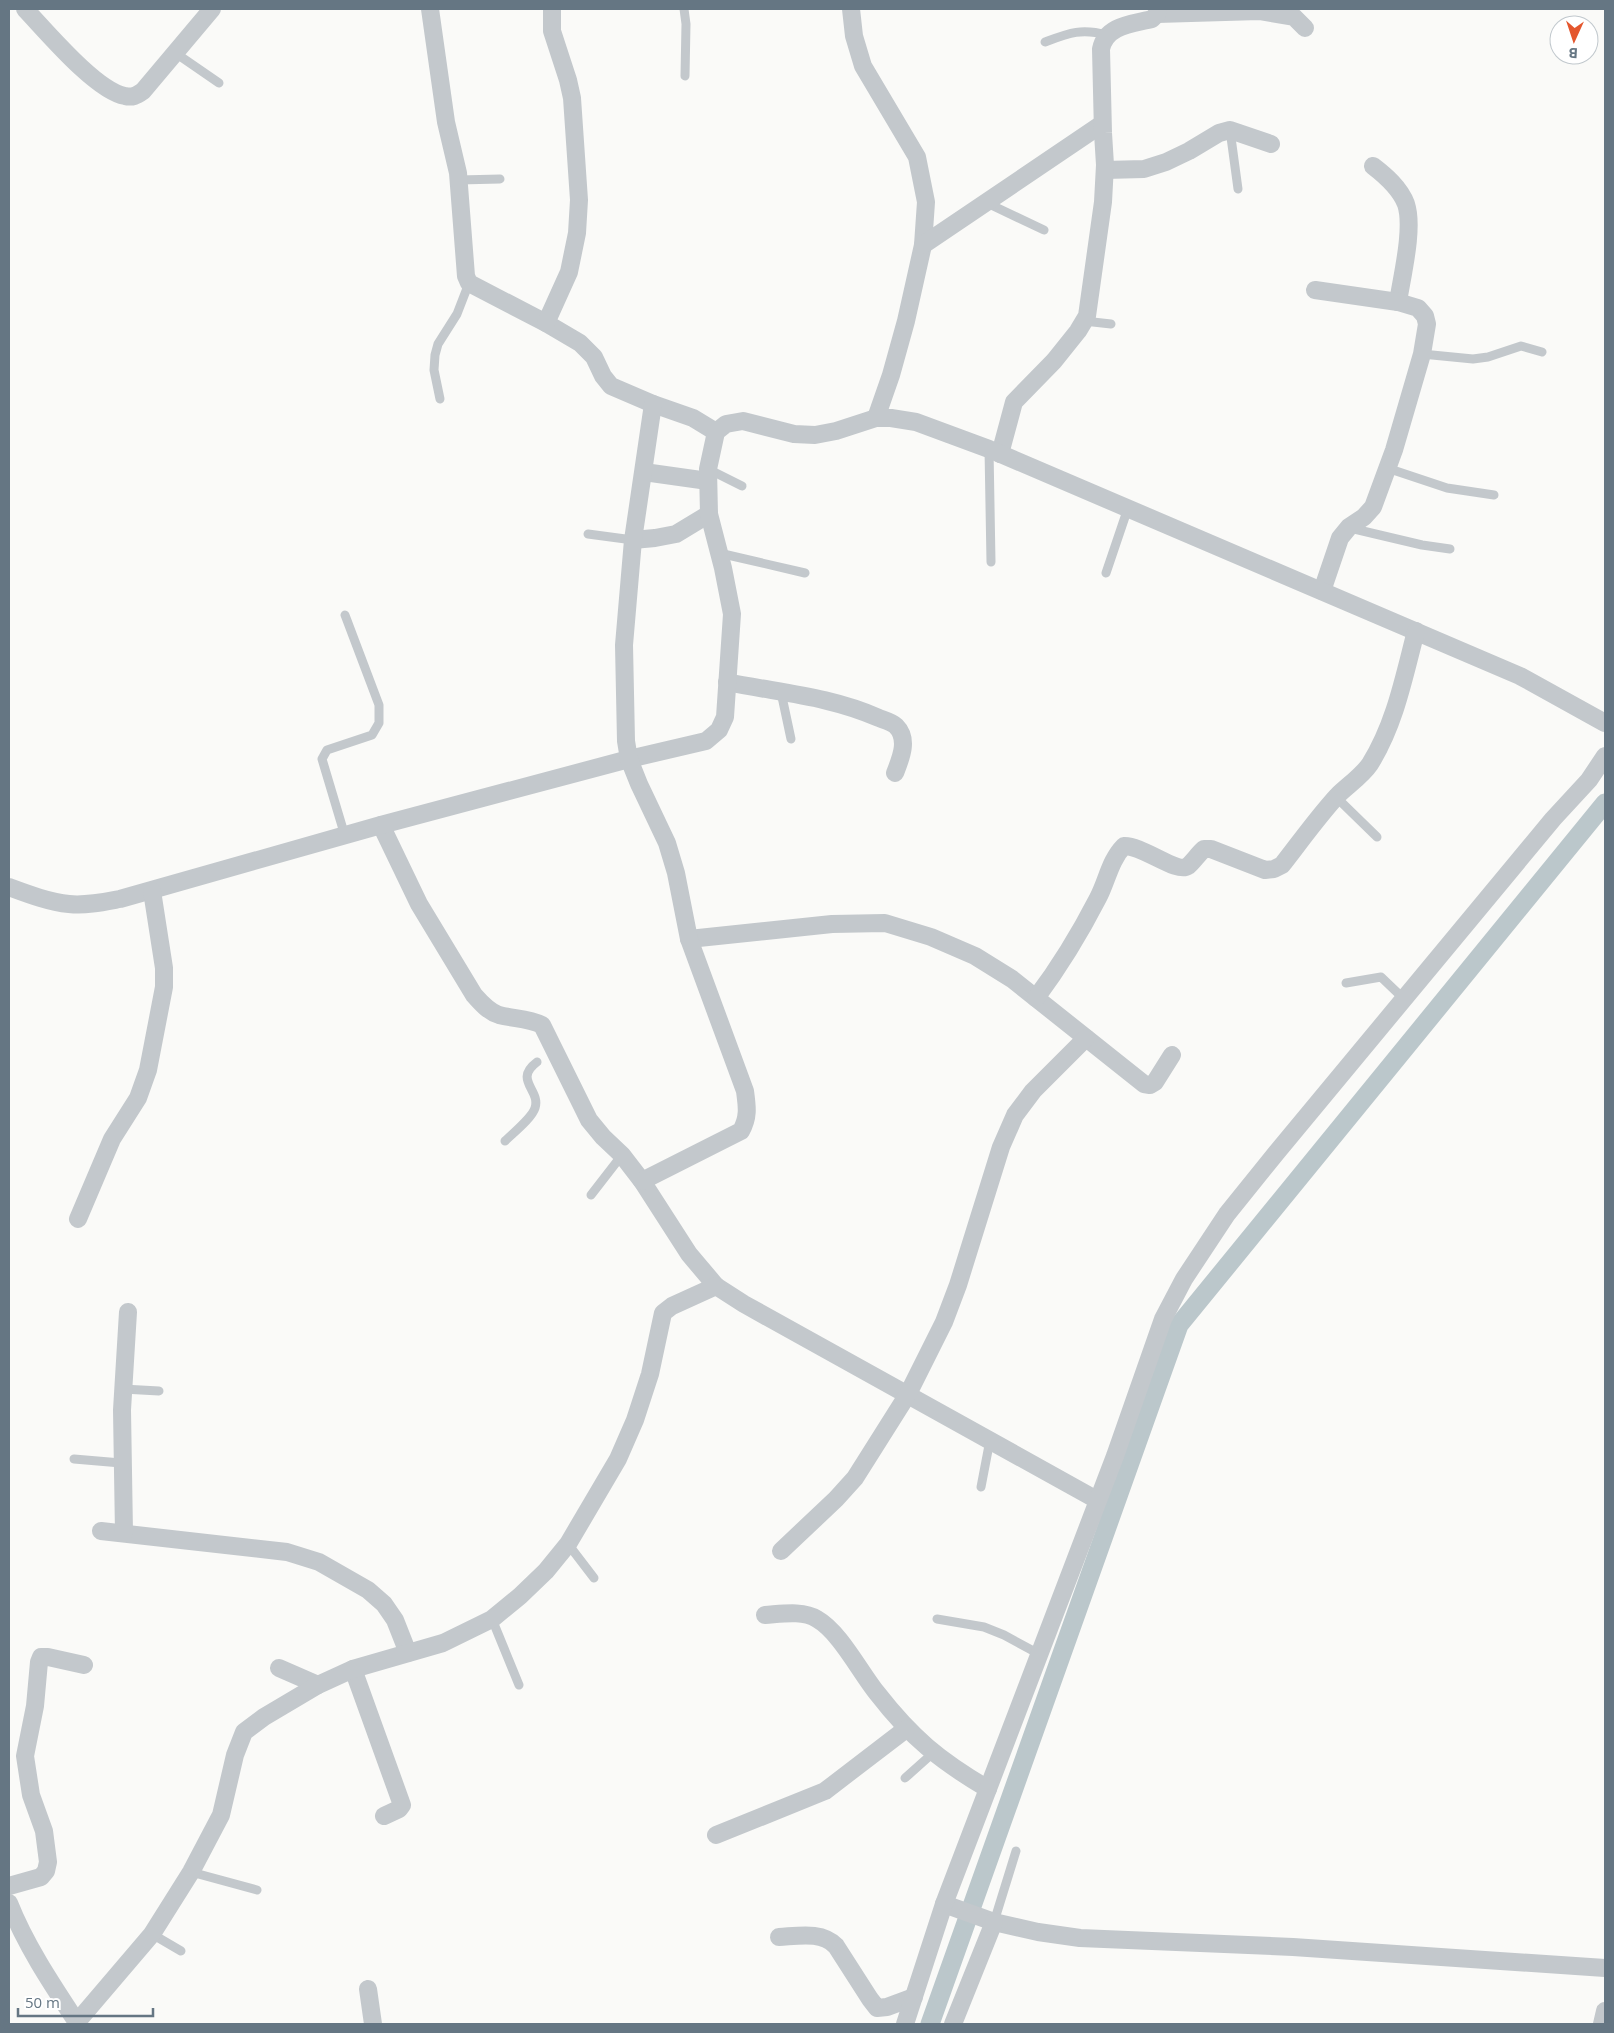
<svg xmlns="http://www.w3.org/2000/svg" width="1614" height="2033" viewBox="0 0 1614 2033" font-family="'Open Sans',sans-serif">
<rect width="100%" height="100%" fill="#fafaf8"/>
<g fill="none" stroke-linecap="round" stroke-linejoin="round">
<path stroke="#bbc7cb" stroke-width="19" d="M930 2024 1179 1325 1605 803"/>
<g stroke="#c3c8cc" stroke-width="9">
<path d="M684 9 686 24 685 76"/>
<path d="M1045 42C1069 33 1081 28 1107 35"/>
<path d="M174 52 219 83"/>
<path d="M1230 130 1238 189"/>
<path d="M459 180 500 179"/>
<path d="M987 203 1044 230"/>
<path d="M1084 321 1111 324"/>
<path d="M1422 354 1473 359 1488 357 1521 346 1542 352"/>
<path d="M440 399 434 370 435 355 438 344 457 314 469 283"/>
<path d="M989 449 991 562"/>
<path d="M1387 468 1447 488 1494 495"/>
<path d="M708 469 742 486"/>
<path d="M1350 528 1422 545 1450 549"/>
<path d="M588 534 633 540"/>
<path d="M719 553 805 573"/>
<path d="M1106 573 1128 508"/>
<path d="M781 692 791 739"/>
<path d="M1336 797 1377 837"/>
<path d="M345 836 322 759 327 750 372 735 379 723V705L345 615"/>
<path d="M1346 983 1381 977 1404 999"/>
<path d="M505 1141C513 1133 532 1118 535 1108 541 1090 513 1080 537 1062"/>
<path d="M591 1195 622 1155"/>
<path d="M123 1389 159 1391"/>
<path d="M74 1459 121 1463"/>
<path d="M981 1487 990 1440"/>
<path d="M568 1544 594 1578"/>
<path d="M492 1619 519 1685"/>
<path d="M937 1619 984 1627 1004 1635 1039 1654"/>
<path d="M905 1778 933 1753"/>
<path d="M191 1872 257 1890"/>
<path d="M994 1922 1016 1851"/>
<path d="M152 1934 181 1951"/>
</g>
<g stroke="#c3c8cc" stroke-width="18">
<path d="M25 9C46 31 96 91 125 96 133 98 137 95 143 91L212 9"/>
<path d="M430 9 446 122 458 173 466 276 469 283 546 323 580 343 594 357 603 376 611 386 653 404 693 418 716 432"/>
<path d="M851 9 854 36 863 66 917 157 926 202 923 245 906 321 891 375 876 418"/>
<path d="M1157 14 1259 11 1294 17 1305 28"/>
<path d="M1373 166C1386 176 1400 188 1406 204 1414 228 1402 276 1398 302"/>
<path d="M1105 170 1144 169 1166 162 1189 151 1219 133 1230 130 1271 144"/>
<path d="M923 245 1102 124"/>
<path d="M1315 290 1398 302 1418 308 1425 316 1427 324 1422 354 1394 450 1373 507 1364 517 1349 527 1340 538 1322 591"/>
<path d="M546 323 569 272 577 233 579 200 572 98 568 80 552 31V9"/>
<path d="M1000 454 1014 402 1054 361 1078 331 1087 316 1103 202 1105 165 1103 133 1101 49C1106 25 1132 24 1152 19L1157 14 1158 9"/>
<path d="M644 472 708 481"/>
<path d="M633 540 655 538 676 534 709 514"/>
<path d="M727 682C780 693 829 696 879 718 884 720 892 722 896 726 909 739 901 758 895 773"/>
<path d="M381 825 419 904 474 995C481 1003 489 1012 499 1015 514 1019 528 1018 542 1025L589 1120 603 1137 622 1155 642 1181 689 1254 716 1286 744 1304 1097 1500"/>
<path d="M9 887C28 894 49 902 69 904 86 906 104 902 120 899L381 825 629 759 706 741 719 730 725 717 732 614 723 568 709 514 708 469 716 432 726 424 743 421 794 434 815 435 836 431 876 418H891L916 422 989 449 1520 676 1605 723"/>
<path d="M689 939 832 924 885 923 931 937 975 956 1012 979 1144 1084 1150 1085 1155 1082 1172 1055"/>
<path d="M1036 998C1060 966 1080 933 1098 898 1107 881 1110 860 1124 846 1142 845 1177 874 1188 866 1194 861 1198 854 1204 849H1211L1265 870 1274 869 1282 865C1300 842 1317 818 1337 796 1347 786 1362 776 1370 764 1395 724 1404 677 1416 631"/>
<path d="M642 1181 741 1131C749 1117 747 1106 745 1091L689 939 676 873 667 843 639 784 629 759 626 741 624 645 633 540 653 404"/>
<path d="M78 1219 112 1139 138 1098 148 1070 164 987V968L152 891"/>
<path d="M101 1531 287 1552 319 1562 368 1590 384 1604 395 1620 408 1653"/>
<path d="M124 1533 122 1410 128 1312"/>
<path d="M781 1551 836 1499 855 1478 908 1394 944 1322 958 1285 1001 1147 1015 1115 1033 1091 1086 1038"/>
<path d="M765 1615C781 1614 803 1610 817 1619 840 1632 860 1672 877 1693 912 1738 939 1760 988 1789"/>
<path d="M279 1668 318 1685"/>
<path d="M353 1669 402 1805 399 1809 384 1816"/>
<path d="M716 1835 825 1791 906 1729"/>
<path d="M9 1886 41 1877 46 1871 48 1862 44 1831 31 1795 25 1756 35 1706 39 1662 41 1657H48L84 1665"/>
<path d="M9 1903C26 1946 53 1986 78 2024"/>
<path d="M944 1904 994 1922 1038 1932 1080 1938 1293 1947 1605 1968"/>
<path d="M779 1937C798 1936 822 1931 836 1946L870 1999 877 2008 887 2007 914 1997"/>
<path d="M368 1989 373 2024"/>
<path d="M77 2022 152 1934 191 1872 221 1815 235 1755 244 1732 264 1717 318 1685 353 1669 443 1643 492 1619 520 1596 546 1571 568 1544 618 1459 635 1420 650 1374 663 1313 672 1306 716 1286"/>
<path d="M905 2024 944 1904 1115 1456 1163 1319 1184 1279 1227 1214 1277 1152 1553 819 1589 780 1605 756"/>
<path d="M953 2024 994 1922"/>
<path d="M1602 2024 1605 2011"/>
</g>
</g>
<rect width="1614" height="2033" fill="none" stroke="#657683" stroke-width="20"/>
<g transform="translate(1574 40) rotate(183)"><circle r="24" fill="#ffffff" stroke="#c1c8cd"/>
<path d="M0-4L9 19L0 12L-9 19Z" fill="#e4572e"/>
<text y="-8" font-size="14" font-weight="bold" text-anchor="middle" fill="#657683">B</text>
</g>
<path d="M18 2008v8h135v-8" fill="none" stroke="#657683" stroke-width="2.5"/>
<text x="25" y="2008" font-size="15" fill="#657683" stroke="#ffffff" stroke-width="4" paint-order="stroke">50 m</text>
</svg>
